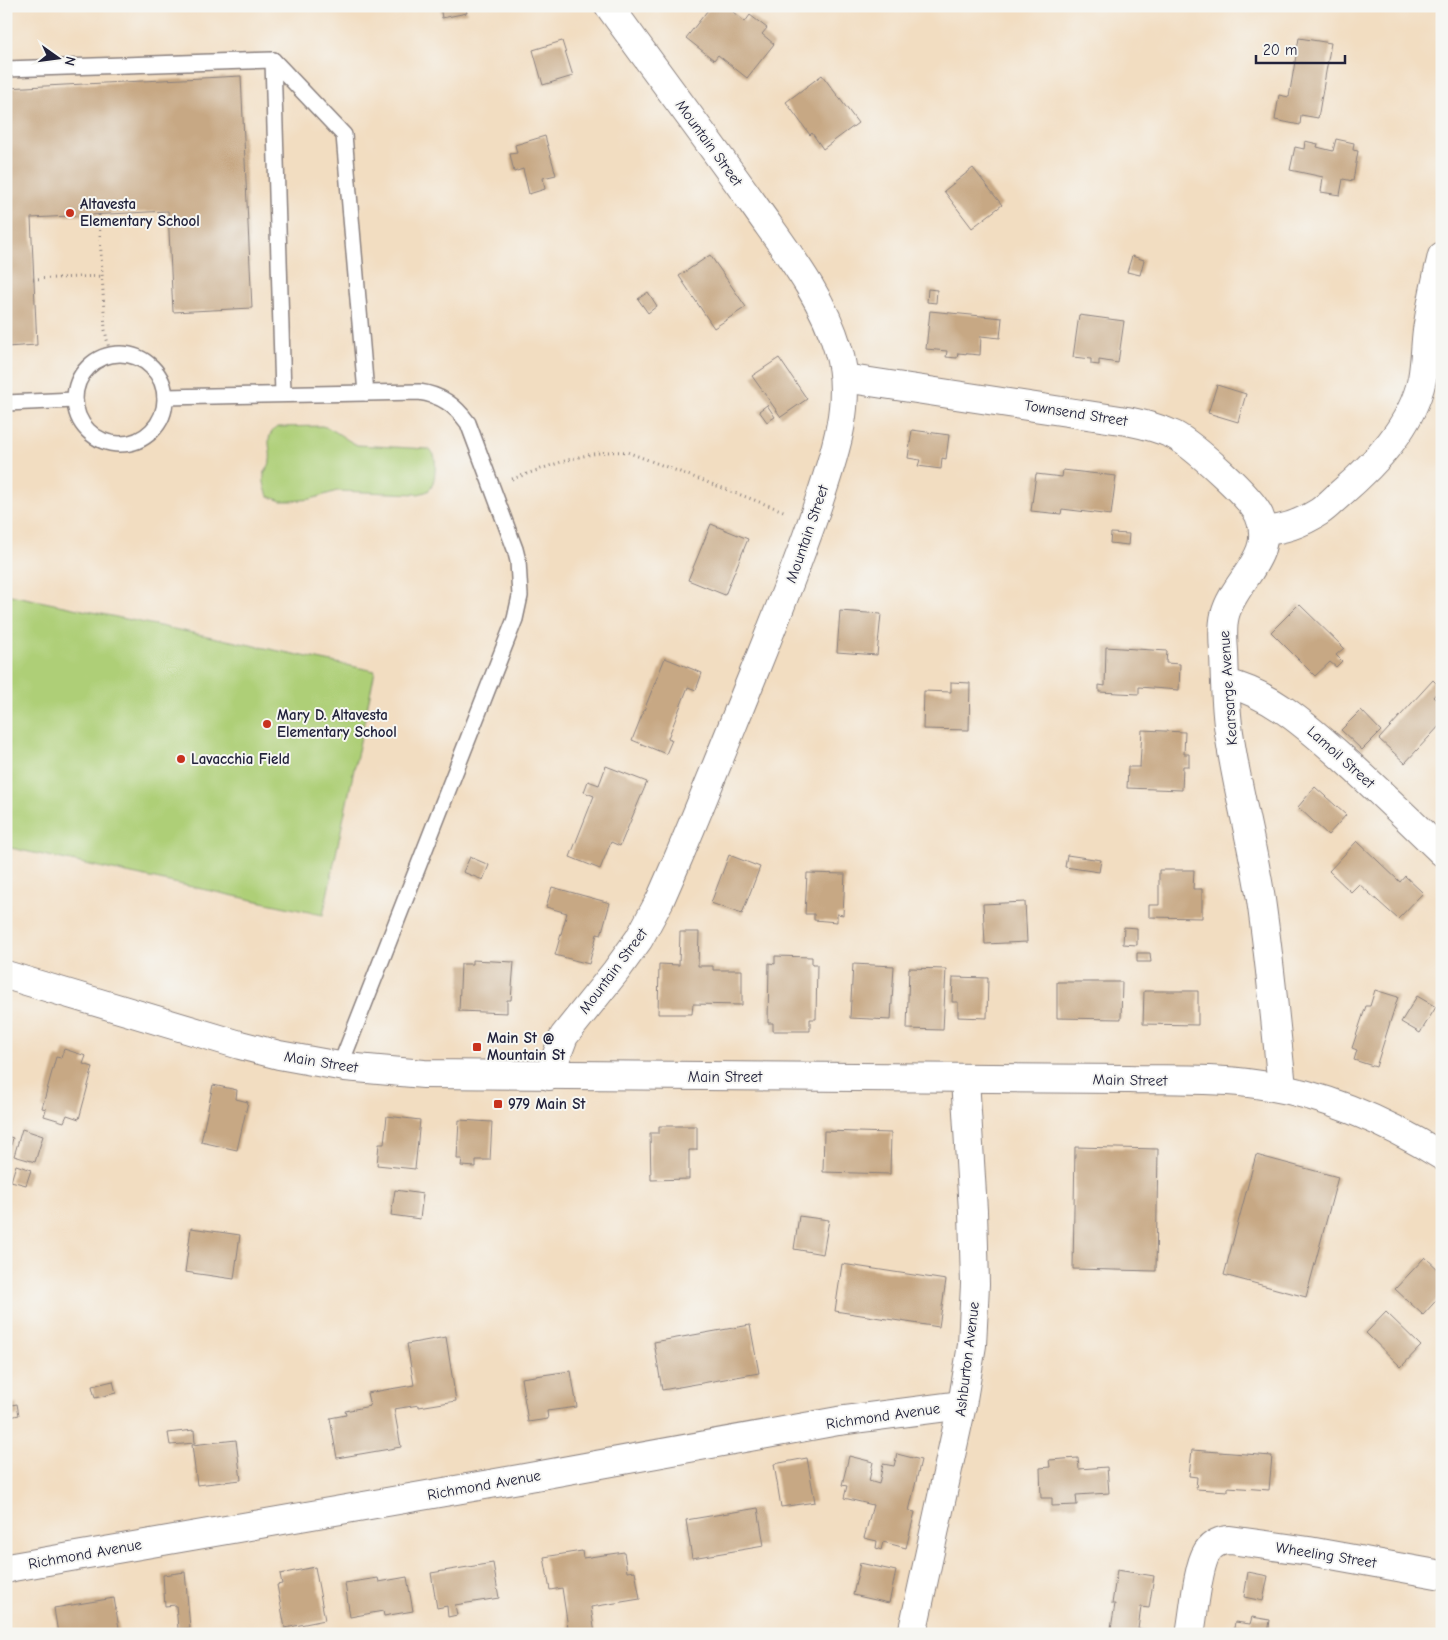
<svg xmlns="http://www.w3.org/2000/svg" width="1448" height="1640" viewBox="0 0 1448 1640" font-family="'Comic Neue',sans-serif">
<rect width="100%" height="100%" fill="#f6f6f2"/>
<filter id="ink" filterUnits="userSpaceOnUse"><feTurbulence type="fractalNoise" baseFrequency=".02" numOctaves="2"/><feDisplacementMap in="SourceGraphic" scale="10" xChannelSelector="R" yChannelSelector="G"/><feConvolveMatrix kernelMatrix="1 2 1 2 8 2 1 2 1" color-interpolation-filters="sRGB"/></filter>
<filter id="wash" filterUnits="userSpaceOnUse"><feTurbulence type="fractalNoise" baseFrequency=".0096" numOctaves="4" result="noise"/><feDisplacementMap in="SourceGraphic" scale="20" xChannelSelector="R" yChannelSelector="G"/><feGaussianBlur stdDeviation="1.12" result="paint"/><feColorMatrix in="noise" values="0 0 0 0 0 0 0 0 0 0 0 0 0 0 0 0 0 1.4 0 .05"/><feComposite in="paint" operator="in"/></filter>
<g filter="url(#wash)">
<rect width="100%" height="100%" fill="#f2ddc1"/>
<g fill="#aecf77" stroke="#687859">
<path d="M322 426C335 429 344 439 357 445L428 449C430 450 433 452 434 455 437 461 435 486 429 490 427 492 422 493 418 494L337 491 311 499 292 501H281L268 496C265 489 262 478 265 472 267 467 270 466 270 461 272 447 263 438 277 427Z"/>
<path d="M6 594 375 671 323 915 6 847Z"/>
</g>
<g id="blocks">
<g fill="#c7a884">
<path d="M440 6H465L467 13 442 18Z"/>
<path d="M711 6H726L745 22 750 15 767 28 762 34 774 44 747 78 718 55 714 60 686 38Z"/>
<path d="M1299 38 1331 43 1318 118 1301 115 1300 125 1275 120 1279 95 1289 97Z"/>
<path d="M562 41 573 76 543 85 533 50Z"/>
<path d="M822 75 858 123 823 149 812 133 810 135 786 102Z"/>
<path d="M241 76 252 308 173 312 168 211 31 218 37 345 6 347V88Z"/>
<path d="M545 136 556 175 543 178 545 189 529 194 523 169 514 172 510 154 517 153 515 145Z"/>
<path d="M1336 139 1354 143 1353 150 1358 151 1353 181 1343 179 1340 195 1321 192 1323 177 1290 170 1295 147 1304 149 1305 141 1318 144 1317 147 1333 151Z"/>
<path d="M973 168 1002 205 972 228 944 191Z"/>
<path d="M710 255 746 307 714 328 679 276Z"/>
<path d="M1132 256 1144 260 1140 275 1127 272Z"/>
<path d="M928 289 937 290 936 303 927 302Z"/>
<path d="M648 292 657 306 648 313 638 299Z"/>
<path d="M930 311 1002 318 1000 338 981 336 980 355 958 353 957 358 946 357 947 351 926 349Z"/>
<path d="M1079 315 1124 321 1118 363 1099 360V365L1091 364V359L1073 357Z"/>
<path d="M779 358 807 399 781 417 752 376Z"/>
<path d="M1217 385 1246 394 1238 422 1208 413Z"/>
<path d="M767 405 775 417 767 422 759 411Z"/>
<path d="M912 430 949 435 946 459 942 458 941 469 918 466 920 460 908 458Z"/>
<path d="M1063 470 1116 476 1111 515 1062 509 1061 514 1031 511 1036 474 1062 477Z"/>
<path d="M711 524 748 539 725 595 688 580Z"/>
<path d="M1111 533 1129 534 1128 545 1110 543Z"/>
<path d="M1299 604 1344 648 1336 655 1342 661 1336 667 1330 662 1315 676 1271 632Z"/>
<path d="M840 611 881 614 877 655 837 652Z"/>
<path d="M1106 647 1167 651 1166 663 1180 664 1179 690 1139 687V694L1099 692V685L1105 686Z"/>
<path d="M665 658 702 673 696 690 688 687 668 738 672 740 666 754 632 740Z"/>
<path d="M1433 680 1441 688 1433 697 1442 705V723L1405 763 1379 739Z"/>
<path d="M951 682 970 683 969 730 923 729 924 691 951 692Z"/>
<path d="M1361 710 1381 731 1362 750 1341 730Z"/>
<path d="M1142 730 1185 732 1184 754H1189V766H1183L1182 790 1127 788 1128 767H1140Z"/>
<path d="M606 766 647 782 620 846 611 842 600 869 570 857 594 796 584 792 588 781 599 785Z"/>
<path d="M1315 787 1346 815 1328 835 1298 807Z"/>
<path d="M1357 841 1400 882 1405 876 1423 893 1398 919 1359 884 1351 892 1329 871Z"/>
<path d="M729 855 760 867 742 914 711 903Z"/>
<path d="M1067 855 1101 860 1099 872 1065 867Z"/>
<path d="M470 857 489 865 483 880 463 872Z"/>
<path d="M1159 870H1194L1193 889H1202V918L1149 917V905H1159Z"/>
<path d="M807 873 845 874 843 915 837 914V922L814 920V914H805Z"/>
<path d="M552 887 610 903 601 935 597 934 589 964 555 955 567 913 546 907Z"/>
<path d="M1025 902 1027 942 985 944 983 904Z"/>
<path d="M1124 927 1137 928V945L1123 944Z"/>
<path d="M680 932H699L698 966H713V970H742V1005L693 1004 692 1014H658L659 964 679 965Z"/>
<path d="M1137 953H1150L1151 962H1137Z"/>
<path d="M775 956 812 957V964H817L816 1019H810V1031H773V1023H768L769 963 775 964Z"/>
<path d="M472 960 514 962 511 1000H507V1013L459 1011 461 964H472Z"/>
<path d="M853 964 894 966 891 1020 850 1018Z"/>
<path d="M909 968 946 969 943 1030 907 1029Z"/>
<path d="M953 977 988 978 987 1018 958 1017V1002H952Z"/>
<path d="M1057 982H1122L1121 1019 1057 1018Z"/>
<path d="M1375 990 1398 997 1376 1067 1354 1060 1357 1050 1352 1048 1366 1006H1370Z"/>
<path d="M1144 991H1198V1025L1143 1024Z"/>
<path d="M1417 996 1436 1007 1420 1033 1401 1022Z"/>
<path d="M64 1049 86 1056 83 1064 93 1067 79 1119 67 1115 64 1122 44 1116 46 1109 42 1108 56 1057 61 1058Z"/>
<path d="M213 1085 237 1090 236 1099 248 1102 237 1150 201 1142Z"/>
<path d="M387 1116 420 1120 415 1169 377 1165 379 1144H384Z"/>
<path d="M459 1120 492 1122 490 1160H476V1167L461 1166 462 1159H457Z"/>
<path d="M659 1126H697V1150H689V1179L651 1180 650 1133H659Z"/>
<path d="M22 1129 43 1136 35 1162 14 1156Z"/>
<path d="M824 1131 891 1133 890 1174 823 1172Z"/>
<path d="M6 1136 13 1138 7 1159H6Z"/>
<path d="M1075 1147 1158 1149 1156 1271 1073 1269Z"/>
<path d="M1256 1155 1338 1177 1306 1297 1224 1275Z"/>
<path d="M16 1165 31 1170 26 1185 11 1181Z"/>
<path d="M395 1190 423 1194 420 1219 391 1215Z"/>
<path d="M799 1216 829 1220 823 1254 794 1249Z"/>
<path d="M191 1228 240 1235 234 1279 185 1272Z"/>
<path d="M1425 1257 1442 1273V1294L1423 1315 1395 1289Z"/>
<path d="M842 1264 946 1280 939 1327 835 1311Z"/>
<path d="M1386 1312 1421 1346 1401 1367 1366 1333Z"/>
<path d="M750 1325 759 1373 662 1390 654 1342Z"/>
<path d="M446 1337 456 1401 419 1407V1405L394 1409 401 1447 337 1458 330 1418 346 1415 345 1411 370 1406 367 1393 414 1385 407 1344Z"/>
<path d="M571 1371 577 1407 547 1411 548 1419 528 1422 521 1378Z"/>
<path d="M113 1381 116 1393 95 1398 92 1386Z"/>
<path d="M17 1404 19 1415 6 1418V1406Z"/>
<path d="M194 1430 195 1443 170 1445 168 1433Z"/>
<path d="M236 1440 241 1480 197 1485 192 1445Z"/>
<path d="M1192 1450 1272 1456 1269 1490 1228 1487V1491L1196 1489 1197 1477 1189 1476Z"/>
<path d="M897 1454 921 1460 909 1511 915 1512 906 1548 883 1542 881 1550 876 1548 877 1541 864 1538 873 1505 844 1498 847 1486 842 1485 849 1456 873 1462 869 1481 879 1484 883 1464 894 1466Z"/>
<path d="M807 1458 815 1502 781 1507 774 1464Z"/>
<path d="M1078 1458 1079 1469 1107 1467 1109 1493 1076 1495 1077 1505 1052 1506V1498H1041L1040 1468 1050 1467 1049 1460Z"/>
<path d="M758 1508 764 1546 692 1558 686 1520Z"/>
<path d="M582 1551 583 1558 624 1552 627 1572 635 1571 640 1599 591 1607 595 1634H569L562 1588 550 1590 544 1557Z"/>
<path d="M493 1563 499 1598 455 1605 457 1615 448 1617 447 1606 437 1608 431 1573Z"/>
<path d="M860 1563 896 1571 889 1603 853 1595Z"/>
<path d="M315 1567 325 1620 285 1628 277 1585 282 1584 280 1574Z"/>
<path d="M1117 1570 1154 1576 1149 1608 1141 1607 1138 1629 1146 1630 1145 1634H1110L1115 1604H1112Z"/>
<path d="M185 1572 190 1628 178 1629 176 1605 165 1606 163 1575Z"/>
<path d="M1248 1572 1268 1576 1263 1601 1244 1597Z"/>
<path d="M407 1577 413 1611 384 1616 383 1611 350 1617 345 1583 378 1578 379 1582Z"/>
<path d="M114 1598 120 1634H58L54 1608Z"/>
<path d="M1252 1617 1270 1620 1268 1634H1233L1235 1622 1250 1624Z"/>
</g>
</g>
</g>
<g filter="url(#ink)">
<use href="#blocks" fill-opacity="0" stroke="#8a807e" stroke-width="1"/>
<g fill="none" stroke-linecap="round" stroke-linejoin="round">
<g stroke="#8a807e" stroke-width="18">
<g id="lane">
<path d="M273 60 283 394"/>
<path d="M6 69 273 60 344 135 366 393"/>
<circle cx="120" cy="399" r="45"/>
<path d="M165 397 419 392C441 395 455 405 468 423L515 549 518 561 520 596 515 619 340 1066"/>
<path d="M6 403 75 400"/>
</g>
</g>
<g stroke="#8a807e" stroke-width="30">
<g id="street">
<path d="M844 378 1127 421C1142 424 1159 428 1174 435 1193 445 1250 496 1259 515 1277 556 1234 580 1225 615 1222 627 1223 640 1224 652 1225 681 1225 711 1230 739 1238 793 1253 846 1261 900 1270 962 1276 1025 1282 1088"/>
<path d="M1263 531C1283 530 1302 523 1319 512 1327 507 1333 500 1340 494 1375 464 1412 426 1422 379 1425 363 1425 346 1427 330 1431 305 1436 280 1442 256"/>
<path d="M1226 683C1270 694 1303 723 1336 752 1372 784 1407 818 1442 852"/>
<path d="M549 1076 564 1036 616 971 639 939 660 900 677 861C704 798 729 734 755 670 776 618 797 566 815 513 832 462 855 403 838 349 823 297 787 252 756 208 708 140 658 74 609 6"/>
<path d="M6 1569 13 1567 519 1479 838 1421 962 1405"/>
<path d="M912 1634 962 1405 972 1345 975 1284 973 1211 965 1079"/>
<path d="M1190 1634C1194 1614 1197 1568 1207 1552 1212 1544 1221 1540 1230 1540L1309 1551 1442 1575"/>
</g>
</g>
<g stroke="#8a807e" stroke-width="30">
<path id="secondary" d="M6 975 240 1045 279 1055 345 1067 424 1074 1129 1079C1170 1080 1213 1078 1255 1084 1323 1093 1384 1120 1442 1156"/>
</g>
<g stroke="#8a807e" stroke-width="3" stroke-dasharray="1 4" stroke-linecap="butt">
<path d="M99 215 105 330 110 354"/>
<path d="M33 279 102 276"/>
<path d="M512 479C549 467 587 449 627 452L786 512"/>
</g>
<use href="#lane" stroke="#fff" stroke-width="15"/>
<use href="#street" stroke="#fff" stroke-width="28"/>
<use href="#secondary" stroke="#fff" stroke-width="28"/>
</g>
</g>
<g fill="#c8321e" stroke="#f6f6f2" stroke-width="2">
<circle cx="70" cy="213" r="5"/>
<circle cx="267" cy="724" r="5"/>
<circle cx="181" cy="759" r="5"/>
<rect x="472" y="1042" width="10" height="10" rx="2.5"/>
<rect x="493" y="1099" width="10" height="10" rx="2.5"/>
</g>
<g text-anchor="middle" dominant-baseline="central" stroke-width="4" stroke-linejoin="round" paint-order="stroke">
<g font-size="15" fill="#22223b" stroke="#f6f6f2">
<text transform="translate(709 143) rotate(54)">Mountain Street</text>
<text transform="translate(1076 413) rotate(9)">Townsend Street</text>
<text transform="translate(807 534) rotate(-71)">Mountain Street</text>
<text transform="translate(1228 688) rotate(-94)">Kearsarge Avenue</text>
<text transform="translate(1341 757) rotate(42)">Lamoil Street</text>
<text transform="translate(613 971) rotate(-53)">Mountain Street</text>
<text transform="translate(321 1062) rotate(9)">Main Street</text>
<text x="725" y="1077">Main Street</text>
<text transform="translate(1130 1080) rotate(1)">Main Street</text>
<text transform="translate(967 1359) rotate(-83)">Ashburton Avenue</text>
<text transform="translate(883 1416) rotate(-8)">Richmond Avenue</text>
<text transform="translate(484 1485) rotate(-10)">Richmond Avenue</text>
<text transform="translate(85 1554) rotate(-10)">Richmond Avenue</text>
<text transform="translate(1326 1555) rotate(9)">Wheeling Street</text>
</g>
<g font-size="15" font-weight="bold" fill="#22223b" stroke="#f6f6f2" text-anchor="start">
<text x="80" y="204">Altavesta<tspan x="80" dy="17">Elementary School</tspan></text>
<text x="277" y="715">Mary D. Altavesta<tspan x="277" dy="17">Elementary School</tspan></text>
<text x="191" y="759">Lavacchia Field</text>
<text x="487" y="1038">Main St @<tspan x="487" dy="17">Mountain St</tspan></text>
<text x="508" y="1104">979 Main St</text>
</g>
</g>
<rect width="1448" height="1640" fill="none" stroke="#f6f6f2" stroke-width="25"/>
<g transform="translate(58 58) rotate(104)" stroke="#f6f6f2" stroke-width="4" paint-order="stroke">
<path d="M0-4L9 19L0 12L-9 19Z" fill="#22223b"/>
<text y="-8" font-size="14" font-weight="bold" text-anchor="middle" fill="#22223b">N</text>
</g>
<path d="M1256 55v8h89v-8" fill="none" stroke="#22223b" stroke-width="2.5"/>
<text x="1263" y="55" font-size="15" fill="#22223b" stroke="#f6f6f2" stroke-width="4" paint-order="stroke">20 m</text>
</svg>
